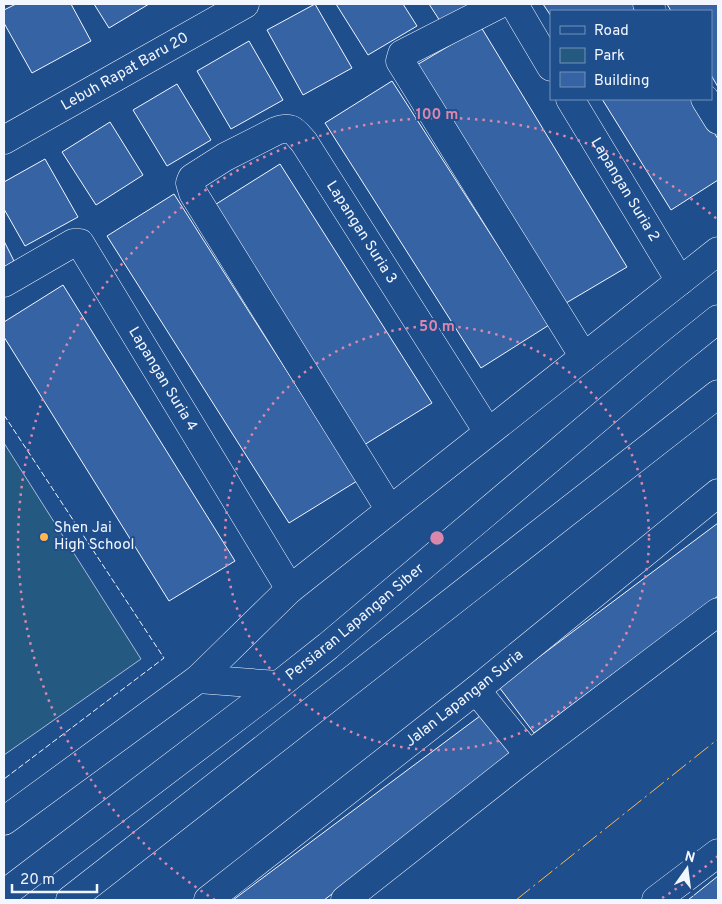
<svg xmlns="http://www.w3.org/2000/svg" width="722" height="904" viewBox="0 0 722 904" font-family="Overpass,sans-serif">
<rect width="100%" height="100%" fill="#1f4e8c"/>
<path fill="#245a82" stroke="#a8bbd7" d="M4 443 141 659 4 755Z"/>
<g fill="#3563a3" stroke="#f2f6ff">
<path d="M16 4H71L91 41 32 73 4 23V10Z"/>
<path d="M94 4H149L109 28Z"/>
<path d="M315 4 352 68 303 95 267 30Z"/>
<path d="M336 4H403L417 26 368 55Z"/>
<path d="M429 4H470L440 21Z"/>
<path d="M543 4H633L638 11H551V16Z"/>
<path d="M667 4H718V87L711 75V11H671Z"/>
<path d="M481 27 627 267 561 306 415 66Z"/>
<path d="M249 41 283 100 231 129 197 71Z"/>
<path d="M392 81 549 325 481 368 325 123Z"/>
<path d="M177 84 211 140 167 166 133 110Z"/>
<path d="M602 99H693L718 139V180L671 210Z"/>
<path d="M110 122 143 175 96 205 62 152Z"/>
<path d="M45 159 78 217 25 246 4 209V182Z"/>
<path d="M280 164 432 403 364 445 213 206Z"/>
<path d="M174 194 357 481 289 523 107 236Z"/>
<path d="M4 241 14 261 4 267Z"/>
<path d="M63 285 235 561 169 601 4 337V322Z"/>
<path d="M718 523V596L534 733 499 687Z"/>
<path d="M484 713 517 756 324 900H233Z"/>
<path d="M718 876V900H688Z"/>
</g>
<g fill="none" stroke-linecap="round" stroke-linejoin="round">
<g stroke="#f2f6ff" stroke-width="29">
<g id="minor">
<path d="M500 4 402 54 400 61 584 357"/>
<path d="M511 4 515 6 551 67"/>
<path d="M647 4 652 11"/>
<path id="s1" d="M570 99 680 281"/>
<path d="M705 99 718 120"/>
<path id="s2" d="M4 140 245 4"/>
<path id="s3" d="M4 283 73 243H80L290 589"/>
<path id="s4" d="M390 510 193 193 190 183 192 178 225 157 276 131C292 125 294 131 304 142L488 432"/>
<path d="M198 679 290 589 718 251"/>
<path d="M476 690 529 755"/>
<path d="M4 821 198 679 278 685"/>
<path id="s5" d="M208 900 476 690 718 493"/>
<path d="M345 900 529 755 718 612"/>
<path d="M656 900 718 853"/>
</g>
</g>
<g stroke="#f2f6ff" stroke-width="29">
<g id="major">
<path id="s6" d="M4 894 266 695 328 646 672 356 718 319"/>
<path d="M70 900 718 394"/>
</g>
</g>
<use href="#minor" stroke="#1f4e8c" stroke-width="28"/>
<use href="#major" stroke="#1f4e8c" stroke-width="28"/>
<path stroke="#f2f6ff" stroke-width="1" stroke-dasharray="6 2.5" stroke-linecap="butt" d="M4 415 164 658 4 779"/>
<path stroke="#ffb74d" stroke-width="1" stroke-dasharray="18 4 2.5 4" stroke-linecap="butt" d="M516 900 718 739"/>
</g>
<g fill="none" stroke="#da87ad" stroke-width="2.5" stroke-dasharray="2.5 5">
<circle cx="437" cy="538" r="212"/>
<path d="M718 856A424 424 0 0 1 659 900M215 900A424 424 0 1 1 718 220"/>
</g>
<circle fill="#ffb74d" stroke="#1f4e8c" stroke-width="2" cx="44" cy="537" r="5"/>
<g text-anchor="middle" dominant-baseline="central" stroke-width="4" stroke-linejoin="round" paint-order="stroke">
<g font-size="15" fill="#f2f6ff" stroke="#1f4e8c">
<text stroke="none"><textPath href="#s2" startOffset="139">Lebuh Rapat Baru 20</textPath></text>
<text stroke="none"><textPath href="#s1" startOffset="106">Lapangan Suria 2</textPath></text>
<text stroke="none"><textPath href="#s4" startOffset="626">Lapangan Suria 3</textPath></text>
<text stroke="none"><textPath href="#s3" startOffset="246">Lapangan Suria 4</textPath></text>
<text stroke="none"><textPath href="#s6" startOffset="444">Persiaran Lapangan Siber</textPath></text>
<text stroke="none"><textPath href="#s5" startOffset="326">Jalan Lapangan Suria</textPath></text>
</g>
<g font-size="15" fill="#f2f6ff" stroke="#1f4e8c" text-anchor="start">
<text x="54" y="528">Shen Jai<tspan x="54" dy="17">High School</tspan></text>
</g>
</g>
<circle cx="437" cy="538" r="8" fill="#da87ad" stroke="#1f4e8c" stroke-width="2.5"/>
<g font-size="15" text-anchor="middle" font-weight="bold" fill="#da87ad" stroke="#1f4e8c" stroke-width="4" stroke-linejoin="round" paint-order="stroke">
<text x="437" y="119">100 m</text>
<text x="437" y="331">50 m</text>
</g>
<rect width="722" height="904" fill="none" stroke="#f2f6ff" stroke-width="10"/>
<rect x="550" y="10" width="162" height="90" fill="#1f4e8c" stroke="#7391ba"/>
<rect x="560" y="26" width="25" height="8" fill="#1f4e8c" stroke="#7391ba"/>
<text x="594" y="35" font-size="15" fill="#f2f6ff">Road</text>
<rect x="560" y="48" width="25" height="15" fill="#245a82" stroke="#7391ba"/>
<text x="594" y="60" font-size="15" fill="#f2f6ff">Park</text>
<rect x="560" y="72" width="25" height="15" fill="#3563a3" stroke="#7391ba"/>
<text x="594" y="85" font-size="15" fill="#f2f6ff">Building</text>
<g transform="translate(687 869) rotate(14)" stroke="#1f4e8c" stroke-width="4" paint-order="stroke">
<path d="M0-4L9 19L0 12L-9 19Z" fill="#f2f6ff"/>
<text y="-8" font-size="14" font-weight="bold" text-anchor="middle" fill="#f2f6ff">N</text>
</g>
<path d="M12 884v8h85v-8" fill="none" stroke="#f2f6ff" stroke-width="2.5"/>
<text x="20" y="884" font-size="15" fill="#f2f6ff" stroke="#1f4e8c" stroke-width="4" paint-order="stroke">20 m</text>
</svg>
